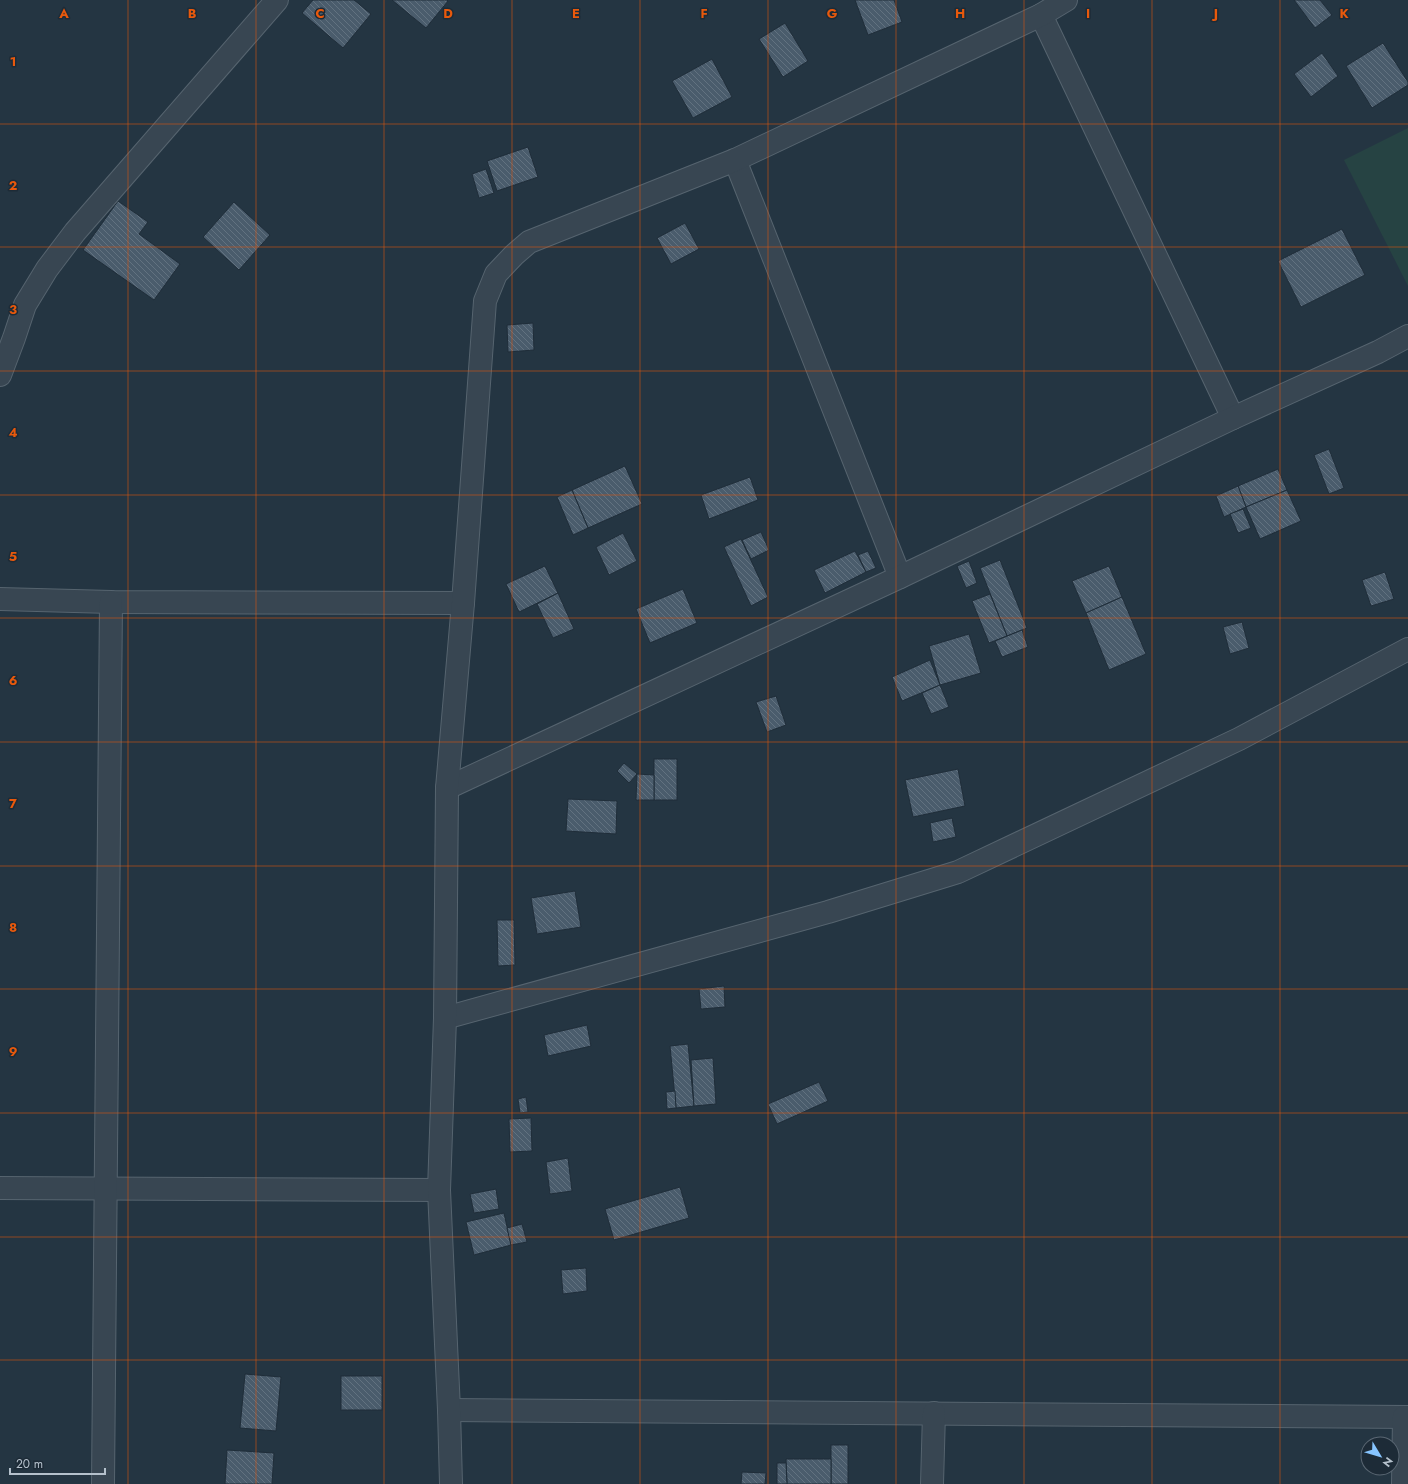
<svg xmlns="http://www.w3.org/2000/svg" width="1408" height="1484" viewBox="0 0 1408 1484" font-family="Jost,sans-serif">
<defs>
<pattern id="building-back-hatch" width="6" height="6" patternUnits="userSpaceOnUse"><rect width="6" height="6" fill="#4a5c6c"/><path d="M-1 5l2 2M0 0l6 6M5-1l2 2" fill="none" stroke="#627280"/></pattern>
</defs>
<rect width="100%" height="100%" fill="#243542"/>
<path fill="#264343" d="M1408 128V286L1344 160Z"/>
<g fill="url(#building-back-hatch)" stroke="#1f2d39">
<path d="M313 0H354L371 14 343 48 302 13Z"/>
<path d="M392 0H447L448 1 426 28Z"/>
<path d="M855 0H894L902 22 868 35Z"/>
<path d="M1294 0H1320L1332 15 1315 28Z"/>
<path d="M785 23 808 61 783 77 759 39Z"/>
<path d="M1383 43 1408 82V85L1372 108 1346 66Z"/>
<path d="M1322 53 1338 76 1311 97 1294 74Z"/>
<path d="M712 59 732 97 693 118 672 81Z"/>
<path d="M528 147 538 177 497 191 487 161Z"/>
<path d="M486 169 494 193 479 198 472 174Z"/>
<path d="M118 201 148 222 139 234 180 264 154 300 83 250Z"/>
<path d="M234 202 270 235 239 270 203 237Z"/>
<path d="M685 223 699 249 671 264 657 238Z"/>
<path d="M1342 229 1365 275 1301 307 1278 261Z"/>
<path d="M533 323 534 350 508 352 507 325Z"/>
<path d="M1329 449 1344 488 1329 494 1314 455Z"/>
<path d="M625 466 642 504 588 528 572 490Z"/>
<path d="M1278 469 1287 490 1246 507 1238 486Z"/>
<path d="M750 477 758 500 709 519 701 495Z"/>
<path d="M1238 486 1246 507 1224 517 1216 496Z"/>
<path d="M572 490 588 528 573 535 557 497Z"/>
<path d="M1287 490 1301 521 1260 539 1246 507Z"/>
<path d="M1243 509 1251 528 1238 533 1230 514Z"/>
<path d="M761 532 769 550 751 559 742 540Z"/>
<path d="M623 533 637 561 609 575 596 547Z"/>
<path d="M741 539 768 597 751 606 724 547Z"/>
<path d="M855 551 866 572 825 593 814 570Z"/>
<path d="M868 551 876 568 866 572 858 555Z"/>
<path d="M1000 560 1027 628 1007 636 980 568Z"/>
<path d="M969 561 977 583 966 588 957 566Z"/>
<path d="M545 566 558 593 519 612 506 584Z"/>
<path d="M1109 566 1122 597 1086 613 1072 581Z"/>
<path d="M1385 572 1394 599 1371 606 1362 580Z"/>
<path d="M683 589 697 623 650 643 636 609Z"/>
<path d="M558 593 574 629 553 638 537 604Z"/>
<path d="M990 594 1007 636 989 643 972 601Z"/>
<path d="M1122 597 1146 654 1109 670 1086 613Z"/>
<path d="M1242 622 1249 648 1230 654 1223 627Z"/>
<path d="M1022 630 1028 647 1002 657 995 641Z"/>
<path d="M969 634 981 673 940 685 929 646Z"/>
<path d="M930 660 940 685 902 701 892 677Z"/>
<path d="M940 685 949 707 931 714 922 693Z"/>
<path d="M776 696 786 725 767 732 756 702Z"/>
<rect x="654" y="759" width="23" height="41"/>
<path d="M624 763 637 774 629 783 617 771Z"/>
<path d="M958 769 965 806 913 817 905 780Z"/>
<path d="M637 774 654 775V800H636Z"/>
<path d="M568 799 617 801 616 834 566 831Z"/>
<path d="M952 818 956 837 933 842 930 823Z"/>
<path d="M575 891 581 927 537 934 531 898Z"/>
<path d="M497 920H514L515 965 498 966Z"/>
<path d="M724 986 725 1007 701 1009 699 989Z"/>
<path d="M587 1025 591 1046 548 1056 544 1035Z"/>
<path d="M688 1044 694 1106 676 1108 670 1046Z"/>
<path d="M713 1058 716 1104 694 1106 691 1060Z"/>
<path d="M819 1082 828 1101 777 1124 768 1104Z"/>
<path d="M675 1091 676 1108 667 1109 666 1092Z"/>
<path d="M526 1097 528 1112 520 1113 518 1099Z"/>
<path d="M531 1118 532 1151 510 1152 509 1119Z"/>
<path d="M568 1158 572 1191 550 1194 546 1162Z"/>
<path d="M680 1187 689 1218 614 1240 605 1209Z"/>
<path d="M496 1189 499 1209 474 1213 470 1194Z"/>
<path d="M504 1213 511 1245 474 1255 466 1222Z"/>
<path d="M522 1224 527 1242 511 1245 507 1228Z"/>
<path d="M586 1268 587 1291 563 1294 561 1270Z"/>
<path d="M245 1374 281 1377 276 1431 240 1428Z"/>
<rect x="341" y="1376" width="41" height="34"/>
<rect x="831" y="1445" width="17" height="39"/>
<path d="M227 1450 274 1453 272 1484H225Z"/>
<path d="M786 1459H831V1484H787Z"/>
<path d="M777 1463H786L787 1484H777Z"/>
<path d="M742 1472 766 1473 765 1484H741Z"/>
</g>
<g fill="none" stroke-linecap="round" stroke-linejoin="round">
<g stroke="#56646f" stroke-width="24">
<g id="street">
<path d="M1041 15 1233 418"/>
<path d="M735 160 900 577"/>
<path d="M0 375 14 338 25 305 47 269 75 232 277 0"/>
<path d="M0 599 111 602 463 603"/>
<path d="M447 788 900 577 1233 418 1378 352 1408 336"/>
<path d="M445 1018 828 912 958 872 1239 739 1408 649"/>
<path d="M0 1188 439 1190"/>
<path d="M449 1410 1408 1417"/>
<path d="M103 1484 111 602"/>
<path d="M451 1484 449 1410 439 1190 445 1018 447 788 463 603 485 301 496 274 514 255 529 242 735 160 1041 15 1066 0"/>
<path d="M932 1484 934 1413"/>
<path d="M1403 1484 1404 1417"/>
</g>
</g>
<use href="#street" stroke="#384652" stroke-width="22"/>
</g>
<path fill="none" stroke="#e8590c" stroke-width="1" stroke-opacity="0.55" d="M128 0V1484M256 0V1484M384 0V1484M512 0V1484M640 0V1484M768 0V1484M896 0V1484M1024 0V1484M1152 0V1484M1280 0V1484M0 124H1408M0 247H1408M0 371H1408M0 495H1408M0 618H1408M0 742H1408M0 866H1408M0 989H1408M0 1113H1408M0 1237H1408M0 1360H1408"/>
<g font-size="13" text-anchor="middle" font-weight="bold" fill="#e8590c" stroke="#1d2b37" stroke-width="3" stroke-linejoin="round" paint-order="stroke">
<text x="64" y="18">A</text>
<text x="192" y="18">B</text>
<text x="320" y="18">C</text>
<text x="448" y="18">D</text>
<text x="576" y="18">E</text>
<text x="704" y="18">F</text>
<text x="832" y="18">G</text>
<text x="960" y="18">H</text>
<text x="1088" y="18">I</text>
<text x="1216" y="18">J</text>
<text x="1344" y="18">K</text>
<text x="13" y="66">1</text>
<text x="13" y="190">2</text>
<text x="13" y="314">3</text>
<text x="13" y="437">4</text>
<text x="13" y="561">5</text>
<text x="13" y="685">6</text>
<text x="13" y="808">7</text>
<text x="13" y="932">8</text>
<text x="13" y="1056">9</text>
</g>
<g transform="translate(1380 1456) rotate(128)"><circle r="19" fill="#1d2b37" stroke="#5a6773"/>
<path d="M0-3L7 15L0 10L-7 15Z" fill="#87c5ff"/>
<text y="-6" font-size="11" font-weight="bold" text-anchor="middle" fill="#b5c1cc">N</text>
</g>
<path d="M10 1468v6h95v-6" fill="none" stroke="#b5c1cc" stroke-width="2"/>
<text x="16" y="1468" font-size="12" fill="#b5c1cc" stroke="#1d2b37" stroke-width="3" paint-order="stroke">20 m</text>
</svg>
